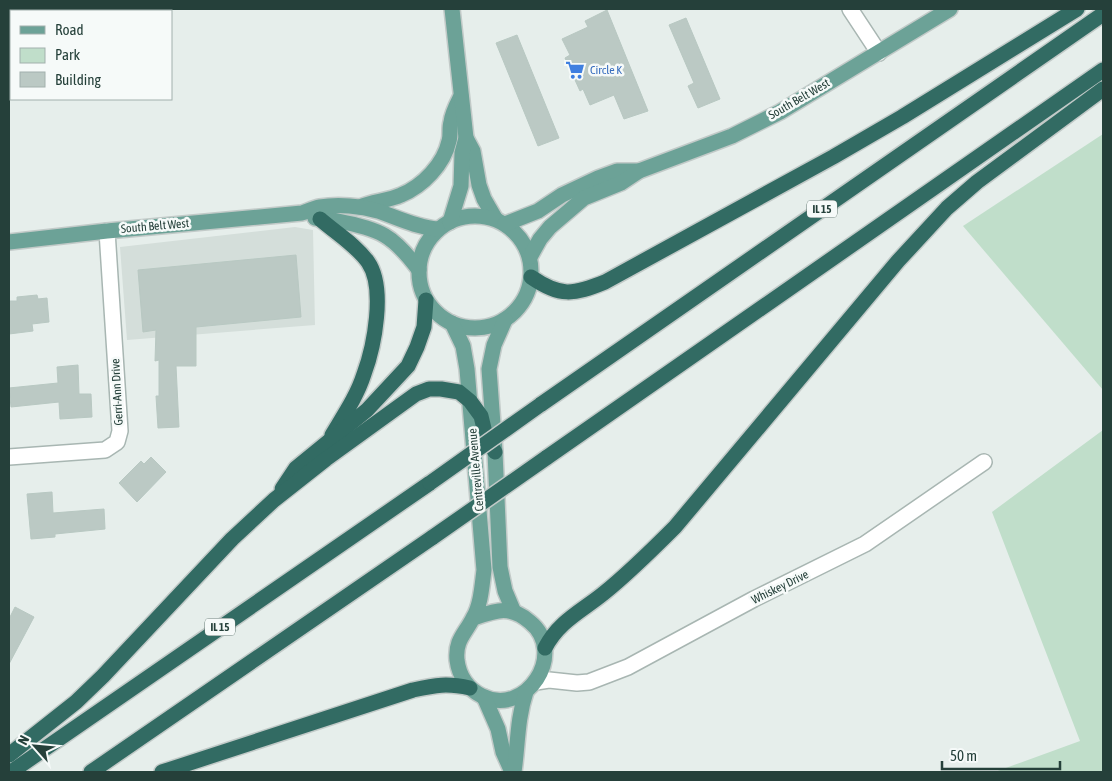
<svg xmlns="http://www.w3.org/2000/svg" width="1112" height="781" viewBox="0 0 1112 781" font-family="'Asap Condensed',sans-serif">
<rect width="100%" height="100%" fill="#e6eeeb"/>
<path fill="#d4deda" d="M295 227 313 230 315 325 127 340 120 247Z"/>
<g fill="#c0deca">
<path d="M1103 134V390L963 226Z"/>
<path d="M1103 430V772H995L1080 741 992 512Z"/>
</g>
<g fill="#bbc9c4" stroke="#b8c8c2">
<path d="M607 10 648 111 624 119 614 95 590 105 583 89 580 91 565 58 570 55 562 39 588 27 585 21Z"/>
<path d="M686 18 720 99 698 108 688 86 694 83 669 25Z"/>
<path d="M517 35 559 138 538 146 496 43Z"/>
<path d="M296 255 301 317 196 327V366H176L179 427 158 428 156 396H159V360L155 361 156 330 143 332 138 270Z"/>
<path d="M37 295 38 299 47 298 49 322 32 324 33 331 9 334V301H17V297Z"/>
<path d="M78 365 79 394H91L92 417 60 419 59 402 11 407 9 388 58 383 57 367Z"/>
<path d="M151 457 166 472 137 502 119 483 141 461 144 464Z"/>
<path d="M52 492 53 513 104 509 105 529 55 534V537L31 539 27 494Z"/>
<path d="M15 607 34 617 9 664V619Z"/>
</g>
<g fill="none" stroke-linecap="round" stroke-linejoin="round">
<g stroke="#a8b6b2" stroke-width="18">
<g id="minor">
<path d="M850 9 879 53"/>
<path d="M9 457 105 450 117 442 120 431 107 231"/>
<path d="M536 682 549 680 577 683 589 682 628 667 754 599 865 544 984 462"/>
</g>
</g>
<g stroke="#c2cac8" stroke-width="18">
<g id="major">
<path d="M466 138 473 151 479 185 484 199 495 218"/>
<path d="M360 207C373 201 388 201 401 195 423 186 444 164 449 141 451 135 449 128 451 122 452 113 457 104 461 96"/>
<circle cx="475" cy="272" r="56"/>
<path d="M315 218C322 220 330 219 338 221 380 229 393 235 419 270"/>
<path d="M450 222 461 186 462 153 466 138 452 9"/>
<path d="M505 224 538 211 562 195 598 178 617 171H639"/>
<path d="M9 242 107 231 302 213C308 211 314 208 320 207 338 204 361 206 378 211 398 218 416 227 437 229"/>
<path d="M530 257 540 239 550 227 584 198 621 183 639 171 732 136 780 112 950 9"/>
<path d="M505 320 494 345 489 369 495 452 500 567 505 591 513 610"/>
<path d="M452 323 463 346 467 369 484 570C482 585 481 605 473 618 465 634 455 640 457 660 459 676 468 689 482 696 526 718 568 653 530 622 510 605 497 610 474 618"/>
<path d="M484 697 498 729 503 752 512 772"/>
<path d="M514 772C518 745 517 719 526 692"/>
</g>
</g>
<g stroke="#c2cac8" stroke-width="18">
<g id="highway">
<path d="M320 219C336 233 356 245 368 262 386 288 374 347 364 374 357 396 344 415 332 435"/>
<path d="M531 277C560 297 573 295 605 282L833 157 902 117 1077 9"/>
<path d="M540 405 1103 14"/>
<path d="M546 458 1103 70"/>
<path d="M282 489 296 468 367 410 408 366 417 347 424 327 426 300"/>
<path d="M545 648C559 621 582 611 604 593 629 573 652 550 675 527L898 261 947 208 977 182 1103 89"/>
<path d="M9 755 76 702 103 676 232 539 274 500 326 459 416 394 429 389H441L459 392 470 401 481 416 486 437 495 452"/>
<path d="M11 772 430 483"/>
<path d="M91 772 433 537"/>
<path d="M162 772 413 690C436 685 447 683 470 688"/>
</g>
</g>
<use href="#minor" stroke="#fff" stroke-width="15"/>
<use href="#major" stroke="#6ca297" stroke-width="15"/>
<use href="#highway" stroke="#326b63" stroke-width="15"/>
<g stroke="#c2cac8" stroke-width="18" stroke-linecap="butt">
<g id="highway-bridge">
<path d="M430 483 540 405"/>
<path d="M433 537 546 458"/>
</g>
</g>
<use href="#highway-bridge" stroke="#326b63" stroke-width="15"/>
</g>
<defs>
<g id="supermarket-bare" transform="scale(1.5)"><path d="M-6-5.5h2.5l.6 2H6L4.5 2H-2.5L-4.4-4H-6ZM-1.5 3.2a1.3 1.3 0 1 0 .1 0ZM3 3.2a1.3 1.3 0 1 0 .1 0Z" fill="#3f7fe0" stroke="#f6faf9" stroke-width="2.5" paint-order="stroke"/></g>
</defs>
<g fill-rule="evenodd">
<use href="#supermarket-bare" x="575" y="70"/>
</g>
<g text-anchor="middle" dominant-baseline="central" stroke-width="5" stroke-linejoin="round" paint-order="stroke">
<g fill="#f6faf9" stroke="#647873" stroke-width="1">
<rect x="807" y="200.5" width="30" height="17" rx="4"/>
<rect x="205" y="618.5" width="30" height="17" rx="4"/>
</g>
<g font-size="11" font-weight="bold" fill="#25403a">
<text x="822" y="209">IL 15</text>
<text x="220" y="627">IL 15</text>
</g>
<g font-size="12" fill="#366cbe" stroke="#f6faf9" text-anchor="start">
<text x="590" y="70">Circle K</text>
</g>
<g font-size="12" fill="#25403a" stroke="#f6faf9">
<text transform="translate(799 99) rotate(-30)">South Belt West</text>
<text transform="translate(155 226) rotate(-5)">South Belt West</text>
<text transform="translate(117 392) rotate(-93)">Gerri-Ann Drive</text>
<text transform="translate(476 470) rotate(-95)">Centreville Avenue</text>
<text transform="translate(780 587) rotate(-26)">Whiskey Drive</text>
</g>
</g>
<rect width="1112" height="781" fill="none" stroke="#25403a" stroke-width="20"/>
<rect x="10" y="10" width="162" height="90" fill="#f6faf9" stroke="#a2b0ad"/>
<rect x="20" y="26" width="25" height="8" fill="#6ca297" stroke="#a2b0ad"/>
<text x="55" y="35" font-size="15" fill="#25403a">Road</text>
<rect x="20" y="48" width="25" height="15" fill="#c0deca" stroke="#a2b0ad"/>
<text x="55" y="60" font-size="15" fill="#25403a">Park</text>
<rect x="20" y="72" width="25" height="15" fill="#bbc9c4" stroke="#a2b0ad"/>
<text x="55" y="85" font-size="15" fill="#25403a">Building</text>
<g transform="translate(35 746) rotate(297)" stroke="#f6faf9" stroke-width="4" paint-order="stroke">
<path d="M0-4L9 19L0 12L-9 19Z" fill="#25403a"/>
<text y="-8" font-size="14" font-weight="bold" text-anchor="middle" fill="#25403a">N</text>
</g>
<path d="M942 761v8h118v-8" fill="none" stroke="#25403a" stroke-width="2.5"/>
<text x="950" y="761" font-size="15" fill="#25403a" stroke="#f6faf9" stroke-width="4" paint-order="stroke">50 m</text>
</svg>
